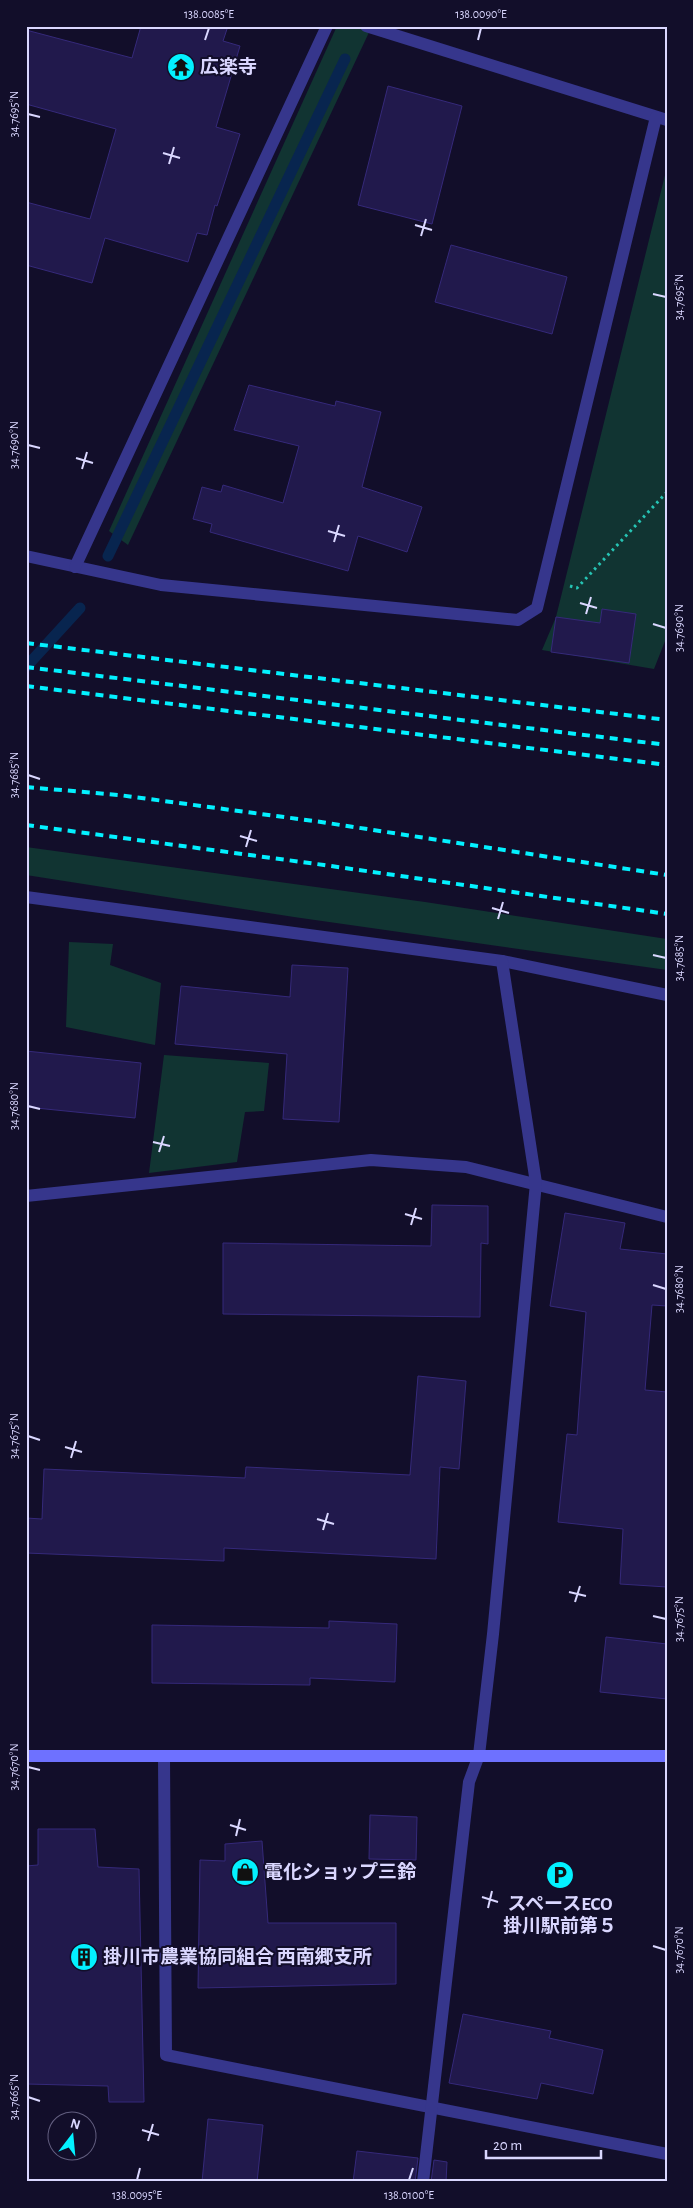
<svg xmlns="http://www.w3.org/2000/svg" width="693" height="2208" viewBox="0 0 693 2208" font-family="'Alegreya Sans','Noto Sans JP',sans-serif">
<rect width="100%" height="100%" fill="#120e2a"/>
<g fill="#113432">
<path d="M337 26H372L128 545 109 531Z"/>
<path d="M667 167V636L654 669 542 650 556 617Z"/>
<path d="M26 847 425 902 667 939V970L294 917 26 875Z"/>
<path d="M69 942 113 944 110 965 161 983 155 1045 66 1027Z"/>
<path d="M164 1055 269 1063 264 1111 245 1112 237 1162 149 1173Z"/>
</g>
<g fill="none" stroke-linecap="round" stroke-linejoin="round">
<g stroke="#08254f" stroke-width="11">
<path d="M108 556 345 59"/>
<path d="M26 667 80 608"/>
</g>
</g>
<g fill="#21194c" stroke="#35297a">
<path d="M141 26H228L223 41 240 46 216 127 240 134 217 206 215 205 207 235 197 233 188 262 105 238 92 283 26 265V202L90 219 116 129 26 104V30L132 58Z"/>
<path d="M388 86 462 106 432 224 358 205Z"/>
<path d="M451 245 567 277 552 334 435 302Z"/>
<path d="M249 385 335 406 336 401 381 412 362 487 422 507 407 552 358 536 348 571 210 532 212 524 193 519 202 487 221 492 223 485 283 503 299 446 234 430Z"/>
<path d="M602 609 636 614 629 663 551 652 556 617 600 623Z"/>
<path d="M292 965 348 968 339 1122 283 1119 287 1054 175 1044 181 986 290 997Z"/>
<path d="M26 1051 141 1063 135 1118 26 1107Z"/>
<path d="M432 1205 488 1206V1244L481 1243 480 1317 223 1314V1243L431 1246Z"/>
<path d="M565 1213 625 1223 620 1249 667 1254V1306L652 1305 645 1390 667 1392V1587L620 1584 623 1529 558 1522 567 1434 577 1435 586 1312 550 1306Z"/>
<path d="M418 1376 466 1381 459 1469 440 1467 436 1559 224 1548V1561L26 1553V1518L42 1519 44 1469 245 1478 246 1467 410 1475Z"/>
<path d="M329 1621 397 1624 395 1682 310 1678V1685L152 1683V1625L329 1628Z"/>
<path d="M606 1637 667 1644V1699L600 1692Z"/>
<path d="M370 1815 417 1817 416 1860 369 1859Z"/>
<path d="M38 1829H95L98 1867 139 1869 144 2102H109L108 2086 26 2084V1866L38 1865Z"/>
<path d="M262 1841 268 1923H396V1984L198 1988 200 1860 225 1861V1844Z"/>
<path d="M463 2014 551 2031 549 2038 603 2050 593 2094 541 2083 537 2099 449 2083Z"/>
<path d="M208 2119 263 2125 257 2182H202Z"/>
<path d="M357 2151 418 2158 415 2182H353Z"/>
<path d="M434 2160 447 2162 446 2182H431Z"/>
</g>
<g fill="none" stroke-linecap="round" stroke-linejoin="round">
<path stroke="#26c4b4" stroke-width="3" stroke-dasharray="2.5 4" stroke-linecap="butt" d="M570 586 577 588 667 492"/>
<g stroke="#36368c" stroke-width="12">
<path d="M366 26 667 120"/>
<path d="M26 556 161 585 518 620 537 608 656 117"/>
<path d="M75 567 327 26"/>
<path d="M26 897 502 961 667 995"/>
<path d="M26 1196 371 1160 466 1167 667 1217"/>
<path d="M164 1757 166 2055 667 2154"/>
<path d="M423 2182 469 1782 479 1755 493 1634 536 1183 502 961"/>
</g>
<path stroke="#6e71ff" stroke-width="12" d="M26 1756H667"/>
<g stroke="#03f1ff" stroke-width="4" stroke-dasharray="8 6" stroke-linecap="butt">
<path d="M26 643 667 720"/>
<path d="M26 667 667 745"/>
<path d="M26 686 667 765"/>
<path d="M26 787 119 795 321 822 667 875"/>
<path d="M26 825 324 865 667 914"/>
</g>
</g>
<path fill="none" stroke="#dad7ff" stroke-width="2" d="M205 40 209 28M478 40 481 28M28 114 40 117M163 153 180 158M169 164 174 147M415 225 432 230M421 236 426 219M653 294 666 297M28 445 40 448M76 458 93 463M82 469 87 452M328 531 345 536M334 542 339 525M580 603 597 608M586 614 591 597M653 624 666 628M28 775 40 779M240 836 257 841M246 847 251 830M492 908 509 913M498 919 503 902M653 955 666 958M28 1106 40 1109M153 1142 170 1146M159 1152 164 1136M405 1214 422 1219M411 1225 416 1208M653 1285 666 1289M28 1436 40 1440M65 1447 82 1452M71 1458 76 1441M317 1519 334 1524M323 1530 328 1513M569 1592 586 1596M575 1602 580 1586M653 1616 666 1619M28 1767 40 1770M230 1825 246 1830M236 1836 240 1819M482 1897 498 1902M488 1908 492 1891M653 1946 666 1950M28 2097 40 2101M142 2130 159 2135M148 2141 153 2124M137 2180 140 2168M409 2180 413 2168"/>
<defs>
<g id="temple-disc" transform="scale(1.4375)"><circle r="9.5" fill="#03f1ff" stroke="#120e2a"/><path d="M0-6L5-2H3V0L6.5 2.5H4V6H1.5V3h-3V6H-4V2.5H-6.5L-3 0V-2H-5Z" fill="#111"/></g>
<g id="shop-disc" transform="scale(1.4375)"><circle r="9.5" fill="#03f1ff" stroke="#120e2a"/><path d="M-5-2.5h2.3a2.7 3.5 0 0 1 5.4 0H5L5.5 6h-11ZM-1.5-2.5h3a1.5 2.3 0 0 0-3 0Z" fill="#111"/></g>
<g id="parking-disc" transform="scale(1.4375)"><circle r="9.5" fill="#03f1ff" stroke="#120e2a"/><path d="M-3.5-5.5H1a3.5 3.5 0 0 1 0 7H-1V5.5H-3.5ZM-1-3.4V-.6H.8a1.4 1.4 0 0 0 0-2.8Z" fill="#111"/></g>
<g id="building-disc" transform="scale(1.4375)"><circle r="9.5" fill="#03f1ff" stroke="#120e2a"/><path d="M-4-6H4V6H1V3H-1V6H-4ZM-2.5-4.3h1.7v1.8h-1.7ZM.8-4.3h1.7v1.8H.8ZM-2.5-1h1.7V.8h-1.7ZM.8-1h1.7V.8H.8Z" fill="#111"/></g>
</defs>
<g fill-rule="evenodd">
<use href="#temple-disc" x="181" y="67"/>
<use href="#shop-disc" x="245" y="1872"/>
<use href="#parking-disc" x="560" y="1875"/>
<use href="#building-disc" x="84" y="1957"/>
</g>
<g text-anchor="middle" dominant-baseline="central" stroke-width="4" stroke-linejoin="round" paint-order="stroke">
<g font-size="19" font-weight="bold" fill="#dad7ff" stroke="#120e2a" text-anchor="start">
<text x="200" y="67">広楽寺</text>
<text x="264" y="1872">電化ショップ三鈴</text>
<text x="560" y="1904" text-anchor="middle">スペースECO<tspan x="560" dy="22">掛川駅前第５</tspan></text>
<text x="103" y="1957">掛川市農業協同組合 西南郷支所</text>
</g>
</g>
<rect width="693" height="2208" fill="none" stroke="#120e2a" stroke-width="55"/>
<g transform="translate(72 2136) rotate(16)"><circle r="24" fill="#120e2a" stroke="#625e7f"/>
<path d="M0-4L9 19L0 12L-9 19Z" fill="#03f1ff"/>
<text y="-8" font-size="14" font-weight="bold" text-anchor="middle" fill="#dad7ff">N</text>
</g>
<path d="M486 2150v8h115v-8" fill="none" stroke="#dad7ff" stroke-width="2.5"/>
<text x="493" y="2150" font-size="15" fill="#dad7ff" stroke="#120e2a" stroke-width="4" paint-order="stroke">20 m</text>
<rect x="28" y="28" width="638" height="2152" fill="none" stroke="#dad7ff" stroke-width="2"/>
<g font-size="12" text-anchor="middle" fill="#dad7ff">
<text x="209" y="18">138.0085°E</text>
<text x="481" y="18">138.0090°E</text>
<text transform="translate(14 114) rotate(-90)" y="4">34.7695°N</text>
<text transform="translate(679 297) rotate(-90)" y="4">34.7695°N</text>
<text transform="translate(14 445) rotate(-90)" y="4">34.7690°N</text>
<text transform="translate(679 628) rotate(-90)" y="4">34.7690°N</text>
<text transform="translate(14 775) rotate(-90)" y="4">34.7685°N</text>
<text transform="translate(679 958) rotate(-90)" y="4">34.7685°N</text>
<text transform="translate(14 1106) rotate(-90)" y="4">34.7680°N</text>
<text transform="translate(679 1289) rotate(-90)" y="4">34.7680°N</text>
<text transform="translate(14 1436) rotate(-90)" y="4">34.7675°N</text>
<text transform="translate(679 1619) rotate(-90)" y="4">34.7675°N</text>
<text transform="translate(14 1767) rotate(-90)" y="4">34.7670°N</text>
<text transform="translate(679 1950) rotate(-90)" y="4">34.7670°N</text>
<text transform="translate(14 2097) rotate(-90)" y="4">34.7665°N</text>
<text x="137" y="2199">138.0095°E</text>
<text x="409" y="2199">138.0100°E</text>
</g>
</svg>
